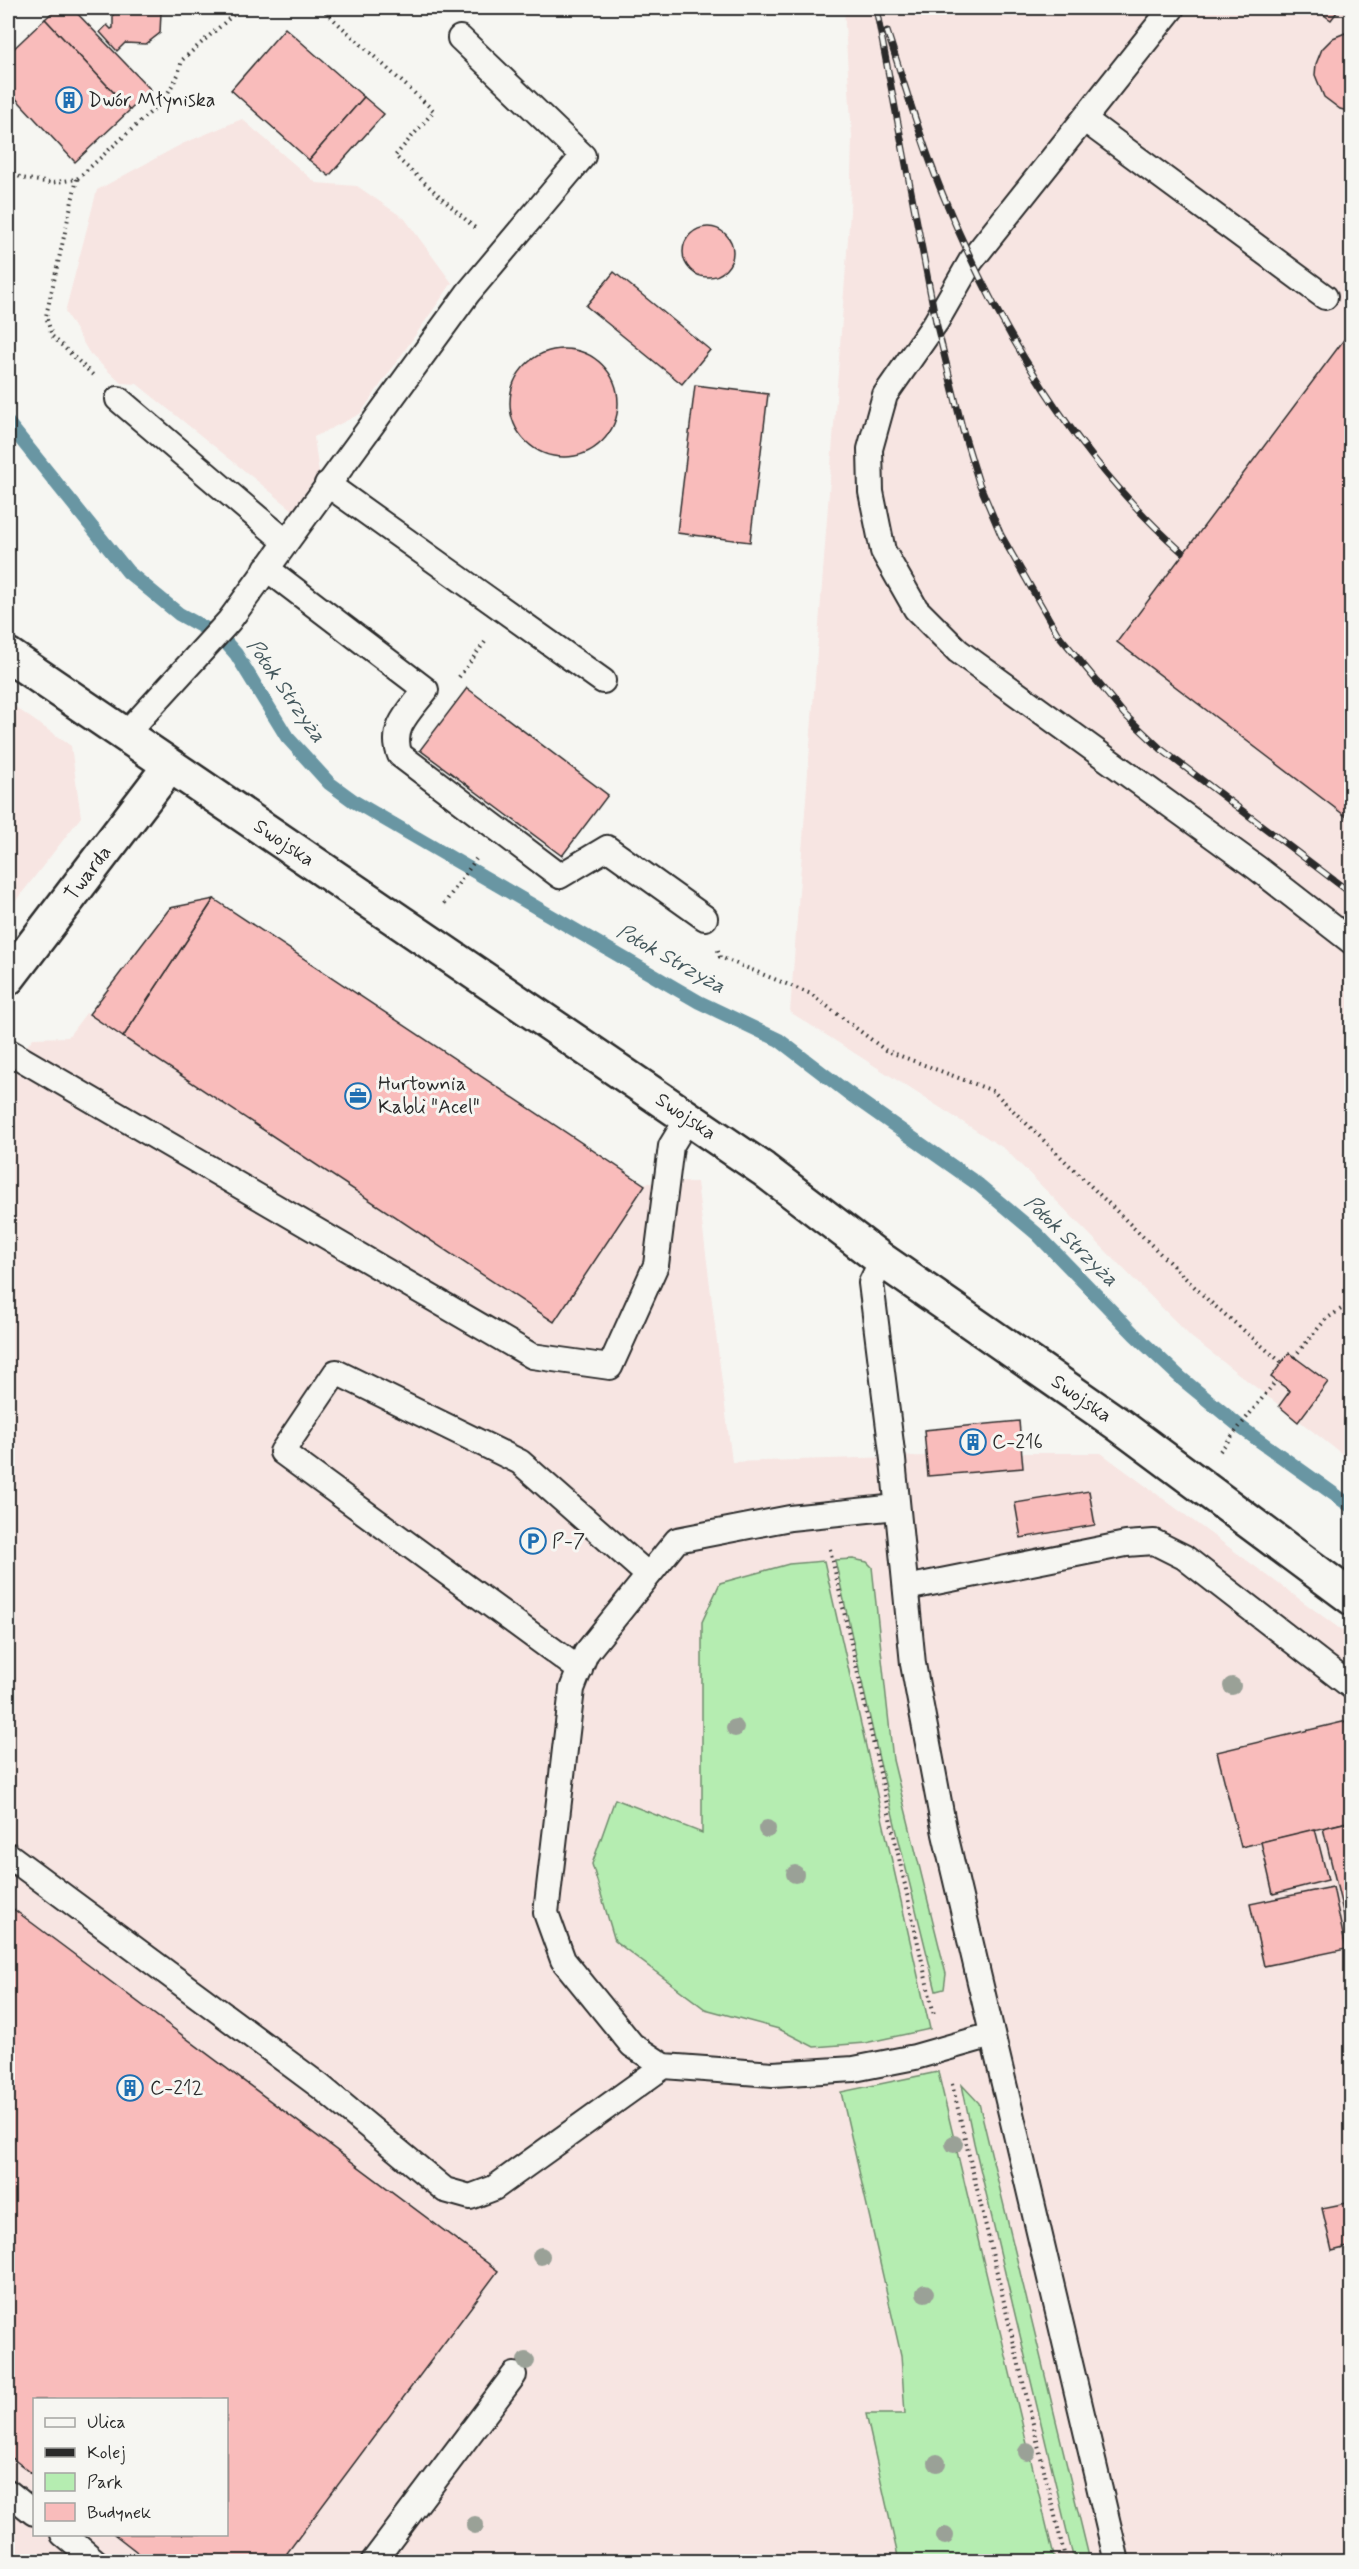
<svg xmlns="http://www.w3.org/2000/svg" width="1359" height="2569" viewBox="0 0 1359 2569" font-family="Mynerve,sans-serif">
<rect width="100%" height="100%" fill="#f6f6f2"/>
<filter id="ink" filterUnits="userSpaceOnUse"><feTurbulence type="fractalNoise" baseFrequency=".0167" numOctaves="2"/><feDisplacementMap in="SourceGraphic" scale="12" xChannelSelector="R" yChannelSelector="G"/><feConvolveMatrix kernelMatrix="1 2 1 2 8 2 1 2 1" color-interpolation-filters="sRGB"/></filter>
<g filter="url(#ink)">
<g fill="#f7e5e2" fill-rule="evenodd">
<path d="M844 8H1351V1461L1191 1337 1005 1149 790 1012 850 212 852 137Z"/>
<path d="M242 119 316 183 357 186 405 219 452 283 360 414 314 437 319 473 293 510 137 384 121 383 90 354 65 312 97 190 182 144Z"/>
<path d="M8 702 71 746 81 817 8 911Z"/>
<path d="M214 899 643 1183 697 1182 732 1462 926 1456 924 1430 1019 1421 1022 1453H1101L1351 1637V2561H8V1071L33 1038 68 1037 86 1013 89 1014 170 908ZM34 2400H226V2534H34Z"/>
</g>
<g fill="#b5edb1" stroke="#708c6e" stroke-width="1.5">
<path d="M853 1559 867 1562 872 1567 893 1760 946 1974 944 1989 936 1991 879 1759 835 1560Z"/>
<path d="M824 1561 930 2029 865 2043 814 2047 779 2029 705 2009 615 1941 592 1864 615 1799 702 1833V1622L720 1583 789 1564Z"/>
<path d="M938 2072 1055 2561H899L866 2414H905L901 2355 841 2092Z"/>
<path d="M962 2085 979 2103 1090 2561H1074L974 2143Z"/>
</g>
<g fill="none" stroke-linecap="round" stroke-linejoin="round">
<path stroke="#6996a3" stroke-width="14" d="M8 423 128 572 179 614 221 637 236 654 287 737 329 783 355 802 699 1002 779 1040 847 1092 979 1185 1037 1234 1135 1335 1182 1379 1243 1429 1352 1507"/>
</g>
<g fill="#f9bcbb" stroke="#2b2b2b" stroke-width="1.5">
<path d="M57 8H72L151 90 130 110 45 19Z"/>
<path d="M113 8H157L161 12 160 33 146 44 125 43 117 51 100 32 107 25 111 29 113 28Z"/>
<path d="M1314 8H1340L1331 20Z"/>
<path d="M45 19 130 110 75 162 8 90V54Z"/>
<path d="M285 28 364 97 309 160 231 90Z"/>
<path d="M1350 31H1352V112L1340 109 1324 97 1315 75 1316 64 1322 49 1333 38Z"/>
<path d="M364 97 384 114 329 176 309 160Z"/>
<circle cx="708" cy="252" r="25"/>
<path d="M614 272 710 350 682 384 586 306Z"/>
<path d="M1352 329V821L1117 642Z"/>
<circle cx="564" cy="403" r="54"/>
<path d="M695 385 768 394 750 542 677 533Z"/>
<path d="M467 688 608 795 562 856 420 750Z"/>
<path d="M214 899 645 1185 554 1322 123 1037Z"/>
<path d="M214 899 123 1037 89 1014 170 908Z"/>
<path d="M1289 1353 1328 1382 1298 1422 1279 1406 1290 1391 1271 1377Z"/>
<path d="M1019 1421 1023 1468 928 1476 924 1430Z"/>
<path d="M1089 1491 1095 1525 1021 1538 1015 1503Z"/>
<path d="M1351 1720 1352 1821 1241 1847 1217 1752Z"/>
<path d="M1352 1821V1949L1323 1828Z"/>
<path d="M1315 1829 1328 1880 1273 1894 1261 1842Z"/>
<path d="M1333 1887 1346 1949 1264 1966 1250 1904Z"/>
<path d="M8 1905 498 2271 287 2553 298 2562H150L114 2534H226V2400H34V2475L8 2455Z"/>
<path d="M1352 2202V2262L1348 2247 1332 2251 1322 2208Z"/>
</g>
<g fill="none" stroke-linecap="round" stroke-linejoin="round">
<g stroke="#2b2b2b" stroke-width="28">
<g id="lane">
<path d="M1172 8 971 261 936 322 885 395 870 449 871 492 883 551 916 609 958 651 1257 868 1352 942"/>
<path d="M1085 120 1325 297"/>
<path d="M118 399 285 541"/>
<path d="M327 484 603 681"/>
<path d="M266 568 426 690C410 711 389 728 400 755L560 876 607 848 705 918"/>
<path d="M125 735 229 621 468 293 583 156 460 38"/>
<path d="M8 1051 532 1356 610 1367 656 1265 671 1146 688 1118"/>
<path d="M882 1260 871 1283 893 1460 913 1664 945 1834 1117 2562"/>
<path d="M897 1507 790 1518 677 1540 586 1653 572 1689 546 1913 563 1960 632 2045 664 2066 773 2074 854 2069 915 2057 992 2035"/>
<path d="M906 1588 1126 1544 1154 1542 1184 1557 1352 1687"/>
<path d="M580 1670 282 1452 336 1372 520 1462 648 1575"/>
<path d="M8 1855 321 2087 445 2190 470 2197 494 2188 664 2066"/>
<path d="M8 2492 34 2513"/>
<path d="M63 2534 96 2562"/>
<path d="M373 2562 514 2375"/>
</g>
</g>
<g stroke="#2b2b2b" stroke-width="38">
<g id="street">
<path id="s1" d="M8 655 763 1169 882 1260 1118 1424 1352 1598"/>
<path id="s2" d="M8 978 169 767"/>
</g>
</g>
<g stroke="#2b2b2b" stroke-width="4" stroke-dasharray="1.5 4.5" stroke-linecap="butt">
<path d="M321 8 434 111 395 156 475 228"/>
<path d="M8 171 22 178 50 183 77 179 164 100 178 75 182 60 241 8"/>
<path d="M77 179 46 316 52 336 94 376"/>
<path d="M459 677 485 642"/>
<path d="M444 904 476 859"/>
<path d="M718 950 720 957 811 994 885 1050 993 1091 1208 1300 1282 1363"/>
<path d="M1294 1357 1326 1319 1352 1302"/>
<path d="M1220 1451 1276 1381"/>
<path d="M830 1549 934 2015"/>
<path d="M952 2084 1066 2562"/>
</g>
<use href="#lane" stroke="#f6f6f2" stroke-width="24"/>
<use href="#street" stroke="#f6f6f2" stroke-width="33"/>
<g stroke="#2b2b2b" stroke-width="7">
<g id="rail">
<path d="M876 8 936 322 963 431 979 483 1001 535 1057 633 1124 714 1161 749 1352 894"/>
<path d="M887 31C905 85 921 142 943 195 996 326 1076 458 1182 552"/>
</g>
</g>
<use href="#rail" stroke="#f6f6f2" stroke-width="4.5" stroke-dasharray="14" stroke-linecap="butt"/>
</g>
<g fill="#9aa197">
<circle cx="1232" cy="1686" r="9"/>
<circle cx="735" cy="1728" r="9"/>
<circle cx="767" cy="1829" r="9"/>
<circle cx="795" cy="1874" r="9"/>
<circle cx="954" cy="2144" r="9"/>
<circle cx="541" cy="2256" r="9"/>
<circle cx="925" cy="2293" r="9"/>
<circle cx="526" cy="2361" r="9"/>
<circle cx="1027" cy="2452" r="9"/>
<circle cx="937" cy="2463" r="9"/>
<circle cx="475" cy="2525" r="9"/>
<circle cx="945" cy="2536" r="9"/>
</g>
</g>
<defs>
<g id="building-ring" transform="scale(1.35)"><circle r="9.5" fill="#f6f6f2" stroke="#1f6fb2" stroke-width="1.5"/><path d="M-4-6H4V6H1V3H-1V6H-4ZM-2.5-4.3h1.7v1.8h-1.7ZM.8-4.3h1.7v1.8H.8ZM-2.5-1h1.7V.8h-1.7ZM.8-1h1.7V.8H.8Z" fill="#1f6fb2"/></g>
<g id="office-ring" transform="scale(1.35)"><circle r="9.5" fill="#f6f6f2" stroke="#1f6fb2" stroke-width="1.5"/><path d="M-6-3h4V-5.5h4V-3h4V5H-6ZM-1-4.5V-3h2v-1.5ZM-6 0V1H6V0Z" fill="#1f6fb2"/></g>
<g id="parking-ring" transform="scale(1.35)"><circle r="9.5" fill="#f6f6f2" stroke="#1f6fb2" stroke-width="1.5"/><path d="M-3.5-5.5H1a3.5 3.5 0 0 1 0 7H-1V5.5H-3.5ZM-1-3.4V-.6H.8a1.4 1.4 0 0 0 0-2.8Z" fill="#1f6fb2"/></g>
</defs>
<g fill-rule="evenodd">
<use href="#building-ring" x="69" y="100"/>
<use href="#office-ring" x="358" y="1096"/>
<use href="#building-ring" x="973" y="1442"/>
<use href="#parking-ring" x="533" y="1541"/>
<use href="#building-ring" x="130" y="2088"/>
</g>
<g text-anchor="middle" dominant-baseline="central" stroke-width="6" stroke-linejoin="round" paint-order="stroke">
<g font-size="20" fill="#2b2b2b" stroke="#f6f6f2" text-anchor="start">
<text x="88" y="100">Dwór Młyniska</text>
<text x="378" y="1084">Hurtownia<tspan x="378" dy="23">Kabli "Acel"</tspan></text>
<text x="992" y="1442">C-216</text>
<text x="552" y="1541">P-7</text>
<text x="150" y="2088">C-212</text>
</g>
<g font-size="20" fill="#2b2b2b" stroke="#f6f6f2">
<text stroke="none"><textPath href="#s1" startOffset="334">Swojska</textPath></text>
<text stroke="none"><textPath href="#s2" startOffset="132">Twarda</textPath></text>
<text stroke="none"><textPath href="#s1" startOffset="820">Swojska</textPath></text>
<text stroke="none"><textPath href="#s1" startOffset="1306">Swojska</textPath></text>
</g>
<g font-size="21" font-style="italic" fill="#45585d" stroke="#f6f6f2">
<text transform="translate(286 691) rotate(55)">Potok Strzyża</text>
<text transform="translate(671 959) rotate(29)">Potok Strzyża</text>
<text transform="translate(1071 1241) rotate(44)">Potok Strzyża</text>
</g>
</g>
<rect width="1359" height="2569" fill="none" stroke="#f6f6f2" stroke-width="30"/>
<rect x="15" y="15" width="1329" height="2539" fill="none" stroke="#2b2b2b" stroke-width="2" filter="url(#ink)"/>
<rect x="33" y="2398" width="195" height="138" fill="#f6f6f2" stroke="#a5a5a2" stroke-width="1.5"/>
<rect x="45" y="2418" width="30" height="9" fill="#f6f6f2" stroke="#a5a5a2" stroke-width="1.5"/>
<text x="87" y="2428" font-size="18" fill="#2b2b2b">Ulica</text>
<rect x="45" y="2448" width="30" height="9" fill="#2b2b2b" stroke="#a5a5a2" stroke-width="1.5"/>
<text x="87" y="2458" font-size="18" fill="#2b2b2b">Kolej</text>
<rect x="45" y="2473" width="30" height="18" fill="#b5edb1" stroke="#a5a5a2" stroke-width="1.5"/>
<text x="87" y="2488" font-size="18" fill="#2b2b2b">Park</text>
<rect x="45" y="2503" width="30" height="18" fill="#f9bcbb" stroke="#a5a5a2" stroke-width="1.5"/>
<text x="87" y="2518" font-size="18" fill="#2b2b2b">Budynek</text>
</svg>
